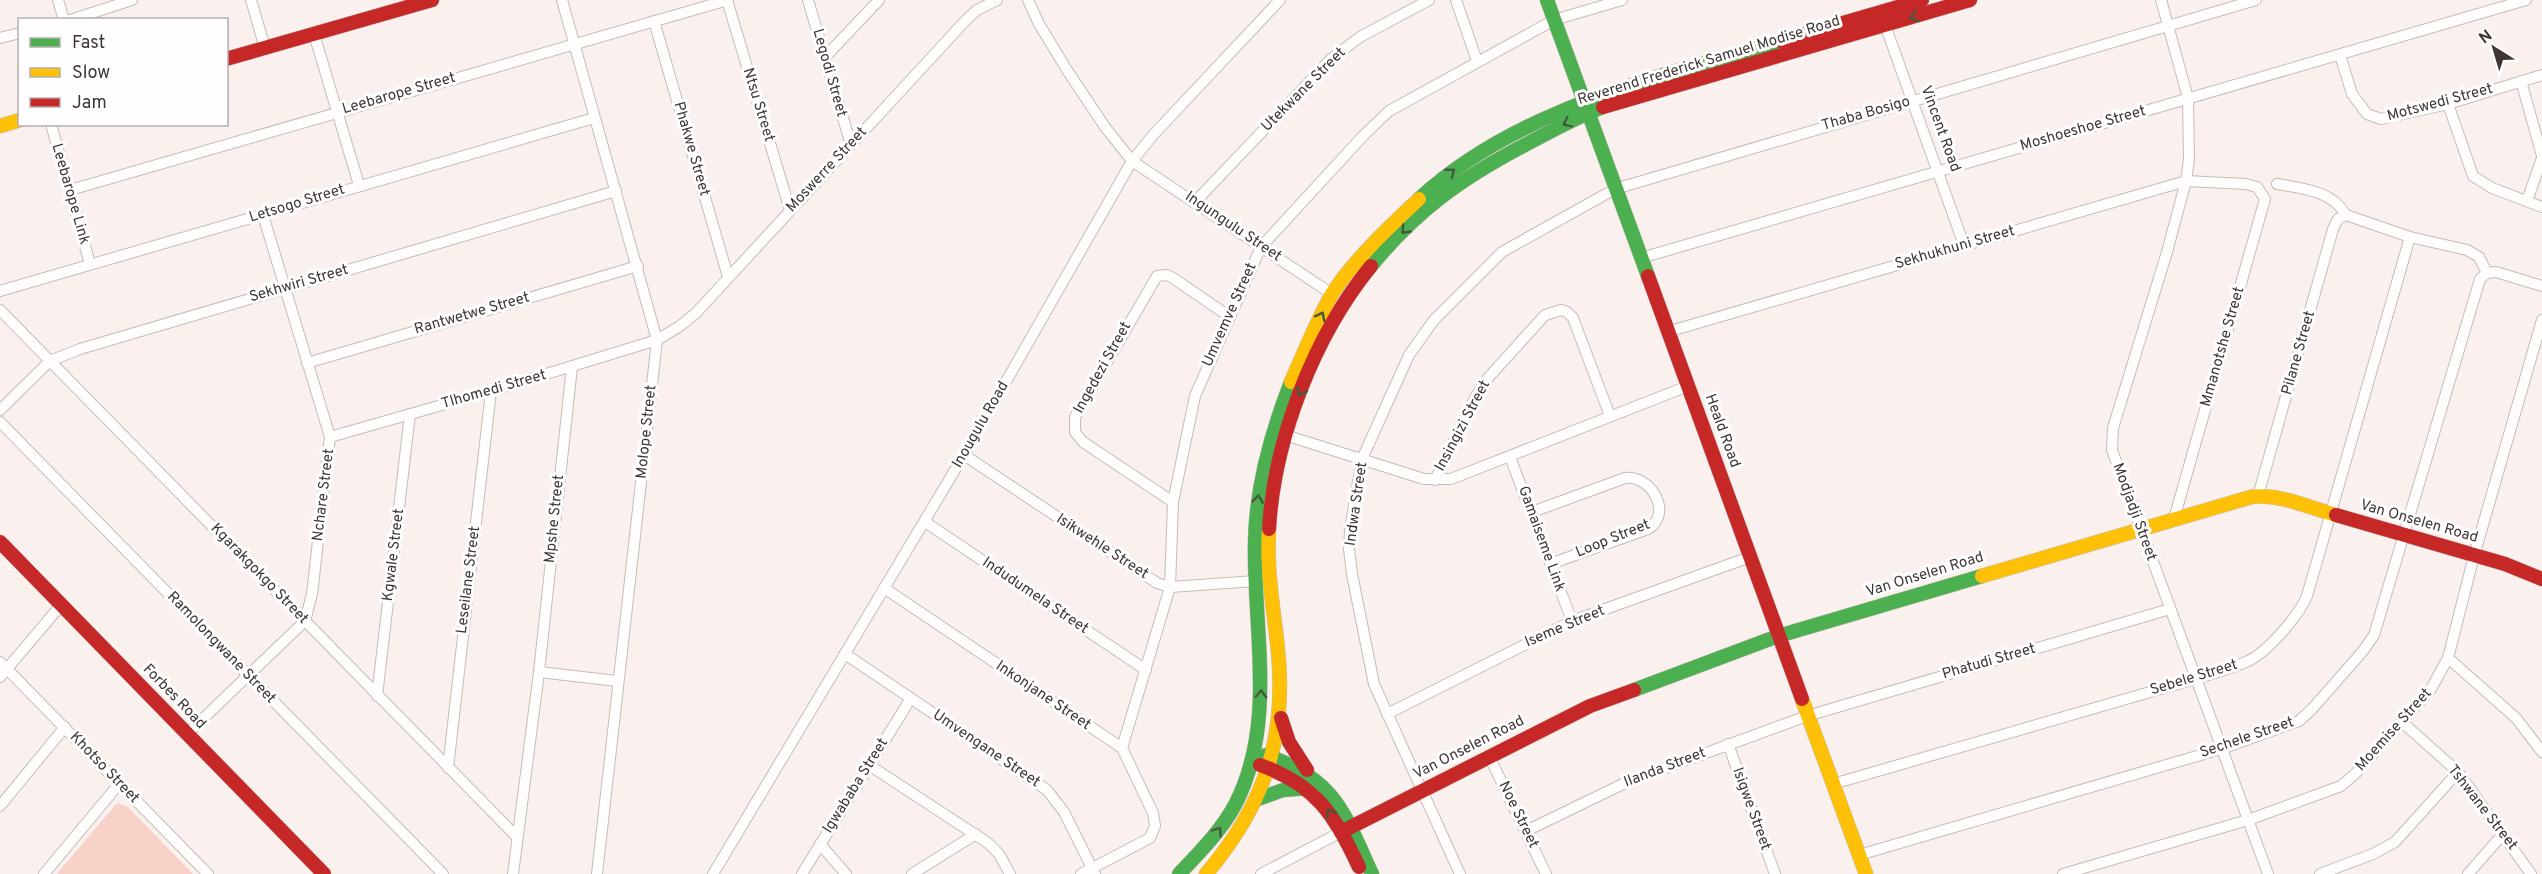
<svg xmlns="http://www.w3.org/2000/svg" width="2542" height="874" viewBox="0 0 2542 874" font-family="Overpass,sans-serif">
<rect width="100%" height="100%" fill="#faf0ed"/>
<path fill="#f8d2c8" d="M117 803 128 807 193 874H57Z"/>
<g fill="none" stroke-linecap="round" stroke-linejoin="round">
<g stroke="#c5bcba" stroke-width="12">
<g id="street">
<path d="M58 0 64 20"/>
<path d="M251 0 265 48"/>
<path d="M562 0 657 340 597 874"/>
<path d="M727 0 790 210"/>
<path d="M808 0 851 145"/>
<path d="M1028 0 1039 24 1067 70 1105 127 1132 161 1332 294"/>
<path d="M1456 0 1477 61"/>
<path d="M2161 0 2188 98 2189 159 2186 181 2167 252 2113 428 2112 450 2268 874"/>
<path d="M70 20 132 0"/>
<path d="M654 21 728 277"/>
<path d="M1885 25 1964 245"/>
<path d="M314 34 359 185"/>
<path d="M0 38 20 33"/>
<path d="M2340 55 2352 94 2367 114 2381 119 2448 104 2542 75"/>
<path d="M825 57 879 0"/>
<path d="M2521 81 2542 156"/>
<path d="M2448 104 2473 176 2492 188 2542 207"/>
<path d="M51 124 90 264"/>
<path d="M2277 184C2304 189 2331 190 2346 215"/>
<path d="M70 190 728 0"/>
<path d="M1196 201 1332 58 1360 37 1429 0"/>
<path d="M2527 201 2542 158"/>
<path d="M2346 215 2410 237 2467 250 2479 257 2487 273"/>
<path d="M1641 258 2526 0"/>
<path d="M2487 273 2496 272 2542 286"/>
<path d="M0 291 594 118"/>
<path d="M0 310 517 837"/>
<path d="M1667 332 2186 181 2246 184 2257 187 2265 199 2174 519"/>
<path d="M307 363 638 266"/>
<path d="M0 410 50 361 80 349 616 191"/>
<path d="M0 422 443 874"/>
<path d="M1285 435 1424 479H1451L1688 386"/>
<path d="M330 437 491 391 657 340 680 326 696 313 966 20 977 10 997 0"/>
<path d="M964 455 1157 583 1170 587 1256 581"/>
<path d="M1510 457 1572 621"/>
<path d="M1435 480 1476 396 1488 378 1545 315 1561 310 1567 312 1573 318 1610 416"/>
<path d="M2258 496 2333 229 2338 219 2346 215"/>
<path d="M1173 502 1083 442 1075 432V417L1157 276 1167 275 1173 278 1230 317"/>
<path d="M1532 512 1625 478C1652 475 1673 514 1648 529L1550 564"/>
<path d="M925 522 1146 670"/>
<path d="M884 588 1122 748 1153 813 1155 826 1150 838 1081 874"/>
<path d="M845 654 1047 790 1064 812 1095 874"/>
<path d="M2448 658 2516 718 2542 752"/>
<path d="M0 662 208 874"/>
<path d="M539 672 617 681"/>
<path d="M0 677 61 605"/>
<path d="M377 696 410 414"/>
<path d="M1387 714 1572 621 1750 557"/>
<path d="M2402 722 2458 772 2531 874"/>
<path d="M187 734 305 621 312 594 330 437 263 215"/>
<path d="M1728 744 1775 874"/>
<path d="M1122 748 1170 587 1173 502 1195 396 1261 247 1363 136 1389 111 1554 20 1622 0"/>
<path d="M1489 756 1546 874"/>
<path d="M869 765 988 843 999 854 1010 874"/>
<path d="M448 768 491 391"/>
<path d="M1833 784 2195 679C2213 673 2232 669 2248 661 2268 652 2299 615 2307 596L2410 237"/>
<path d="M0 806 65 727"/>
<path d="M1526 831 1627 782 1807 716 2170 609"/>
<path d="M820 844 846 874"/>
<path d="M1859 855 2221 749 2299 721 2312 709 2363 651 2374 635 2480 279 2487 273"/>
<path d="M44 874 119 784"/>
<path d="M513 874 539 672 572 367"/>
<path d="M713 874 964 455 1132 161 1154 134 1280 0"/>
<path d="M802 874 911 698"/>
<path d="M912 874 976 834"/>
<path d="M1261 874 1341 832"/>
<path d="M1460 874 1374 684 1352 574 1349 549 1350 529 1362 459 1409 355 1434 320 1502 252 1615 189 2256 0"/>
<path d="M2063 874 2248 820 2341 786 2356 773 2431 689 2448 658 2474 556 2542 320"/>
<path d="M2320 874 2373 854 2395 842 2458 772"/>
<path d="M2468 874 2503 834"/>
</g>
</g>
<g stroke="#c5bcba" stroke-width="15">
<g id="fast">
<path d="M1547 0 1648 276"/>
<path d="M1419 199C1516 109 1658 77 1781 41"/>
<path d="M1371 266C1416 211 1459 180 1521 147 1548 133 1574 118 1603 107"/>
<path d="M1634 690 1778 636 1982 576"/>
<path d="M1266 755C1336 780 1343 811 1372 874"/>
<path d="M1258 799 1283 790 1310 788"/>
<path d="M1179 874C1200 852 1222 830 1236 803 1277 721 1253 629 1255 542 1256 487 1271 433 1291 382"/>
</g>
</g>
<g stroke="#c5bcba" stroke-width="15">
<g id="slow">
<path d="M0 126 20 120"/>
<path d="M1291 382C1304 353 1316 322 1332 294 1353 261 1390 226 1419 199"/>
<path d="M1982 576 2251 497C2278 493 2310 508 2336 515"/>
<path d="M1802 699 1866 874"/>
<path d="M1206 874C1263 807 1287 740 1278 651 1274 610 1266 571 1269 529"/>
</g>
</g>
<g stroke="#c5bcba" stroke-width="15">
<g id="jam">
<path d="M1781 41 1922 0"/>
<path d="M226 59 432 0"/>
<path d="M1603 107 1970 0"/>
<path d="M1648 276 1802 699"/>
<path d="M2336 515 2505 564 2542 579"/>
<path d="M1269 529C1274 439 1314 336 1371 266"/>
<path d="M0 542 324 874"/>
<path d="M1281 718 1289 742 1307 770"/>
<path d="M1260 765C1316 785 1335 815 1359 867"/>
<path d="M1341 832 1590 706 1634 690"/>
</g>
</g>
<use href="#street" stroke="#fefdfc" stroke-width="10"/>
<use href="#fast" stroke="#4caf50" stroke-width="14"/>
<use href="#slow" stroke="#ffc107" stroke-width="14"/>
<use href="#jam" stroke="#c62828" stroke-width="14"/>
</g>
<defs><path id="oneway-chevron" d="M-2-3.5L2.5 0L-2 3.5" fill="none" stroke-width="1.6" stroke-linecap="round" stroke-linejoin="round" transform="scale(1.5)"/></defs>
<g stroke="#435a3c">
<use href="#oneway-chevron" transform="translate(1914 17) rotate(164)"/>
<use href="#oneway-chevron" transform="translate(1567 123) rotate(154)"/>
<use href="#oneway-chevron" transform="translate(1451 172) rotate(-38)"/>
<use href="#oneway-chevron" transform="translate(1405 230) rotate(134)"/>
<use href="#oneway-chevron" transform="translate(1321 316) rotate(-63)"/>
<use href="#oneway-chevron" transform="translate(1301 392) rotate(114)"/>
<use href="#oneway-chevron" transform="translate(1258 499) rotate(-83)"/>
<use href="#oneway-chevron" transform="translate(1261 694) rotate(-88)"/>
<use href="#oneway-chevron" transform="translate(1330 813) rotate(-123)"/>
<use href="#oneway-chevron" transform="translate(1218 831) rotate(-55)"/>
</g>
<g text-anchor="middle" dominant-baseline="central" stroke-width="6" stroke-linejoin="round" paint-order="stroke">
<g font-size="15" fill="#3f3634" stroke="#fefefe">
<text transform="translate(1709 61) rotate(-17)">Reverend Frederick Samuel Modise Road</text>
<text transform="translate(829 73) rotate(74)">Legodi Street</text>
<text transform="translate(1304 90) rotate(-45)">Utekwane Street</text>
<text transform="translate(399 94) rotate(-16)">Leebarope Street</text>
<text transform="translate(2440 103) rotate(-15)">Motswedi Street</text>
<text transform="translate(758 105) rotate(73)">Ntsu Street</text>
<text transform="translate(1866 114) rotate(-16)">Thaba Bosigo</text>
<text transform="translate(1940 129) rotate(70)">Vincent Road</text>
<text transform="translate(2083 129) rotate(-16)">Moshoeshoe Street</text>
<text transform="translate(691 149) rotate(74)">Phakwe Street</text>
<text transform="translate(827 170) rotate(-47)">Moswerre Street</text>
<text transform="translate(70 194) rotate(74)">Leebarope Link</text>
<text transform="translate(297 204) rotate(-17)">Letsogo Street</text>
<text transform="translate(1233 227) rotate(34)">Ingungulu Street</text>
<text transform="translate(1955 248) rotate(-16)">Sekhukhuni Street</text>
<text transform="translate(299 284) rotate(-16)">Sekhwiri Street</text>
<text transform="translate(472 314) rotate(-16)">Rantwetwe Street</text>
<text transform="translate(1230 315) rotate(-66)">Umvemve Street</text>
<text transform="translate(2223 347) rotate(-74)">Mmanotshe Street</text>
<text transform="translate(2299 353) rotate(-74)">Pilane Street</text>
<text transform="translate(1103 368) rotate(-61)">Ingedezi Street</text>
<text transform="translate(494 390) rotate(-16)">Tlhomedi Street</text>
<text transform="translate(981 425) rotate(-60)">Inougulu Road</text>
<text transform="translate(1463 426) rotate(-62)">Insingizi Street</text>
<text transform="translate(1722 431) rotate(70)">Heald Road</text>
<text transform="translate(647 432) rotate(-84)">Molope Street</text>
<text transform="translate(324 495) rotate(-83)">Nchare Street</text>
<text transform="translate(1357 504) rotate(-82)">Indwa Street</text>
<text transform="translate(2134 512) rotate(70)">Modjadji Street</text>
<text transform="translate(555 519) rotate(-84)">Mpshe Street</text>
<text transform="translate(2419 522) rotate(16)">Van Onselen Road</text>
<text transform="translate(1541 539) rotate(70)">Gamaiseme Link</text>
<text transform="translate(1613 539) rotate(-22)">Loop Street</text>
<text transform="translate(1102 547) rotate(33)">Isikwehle Street</text>
<text transform="translate(394 555) rotate(-83)">Kgwale Street</text>
<text transform="translate(259 574) rotate(46)">Kgarakgokgo Street</text>
<text transform="translate(1925 575) rotate(-17)">Van Onselen Road</text>
<text transform="translate(469 580) rotate(-83)">Leseilane Street</text>
<text transform="translate(1035 596) rotate(34)">Indudumela Street</text>
<text transform="translate(1565 627) rotate(-23)">Iseme Street</text>
<text transform="translate(221 648) rotate(46)">Ramolongwane Street</text>
<text transform="translate(1989 662) rotate(-16)">Phatudi Street</text>
<text transform="translate(2194 678) rotate(-17)">Sebele Street</text>
<text transform="translate(1043 696) rotate(34)">Inkonjane Street</text>
<text transform="translate(174 697) rotate(46)">Forbes Road</text>
<text transform="translate(2394 730) rotate(-48)">Moemise Street</text>
<text transform="translate(2247 738) rotate(-19)">Sechele Street</text>
<text transform="translate(1469 748) rotate(-27)">Van Onselen Road</text>
<text transform="translate(986 749) rotate(34)">Umvengane Street</text>
<text transform="translate(104 768) rotate(46)">Khotso Street</text>
<text transform="translate(1665 768) rotate(-21)">Ilanda Street</text>
<text transform="translate(856 786) rotate(-58)">Igwababa Street</text>
<text transform="translate(2482 808) rotate(52)">Tshwane Street</text>
<text transform="translate(1751 809) rotate(70)">Isigwe Street</text>
<text transform="translate(1518 815) rotate(64)">Noe Street</text>
</g>
</g>
<rect x="18" y="18" width="210" height="108" fill="#fefefe" stroke="#b2aead" stroke-width="1.5"/>
<rect x="30" y="38" width="30" height="9" fill="#4caf50" stroke="#b2aead" stroke-width="1.5"/>
<text x="72" y="48" font-size="18" fill="#3f3634">Fast</text>
<rect x="30" y="68" width="30" height="9" fill="#ffc107" stroke="#b2aead" stroke-width="1.5"/>
<text x="72" y="78" font-size="18" fill="#3f3634">Slow</text>
<rect x="30" y="98" width="30" height="9" fill="#c62828" stroke="#b2aead" stroke-width="1.5"/>
<text x="72" y="108" font-size="18" fill="#3f3634">Jam</text>
<g transform="translate(2494 48) rotate(323)" stroke="#fefefe" stroke-width="4.5" paint-order="stroke">
<path d="M0-4.5L10 22L0 15L-10 22Z" fill="#3f3634"/>
<text y="-9" font-size="16" font-weight="bold" text-anchor="middle" fill="#3f3634">N</text>
</g>
</svg>
